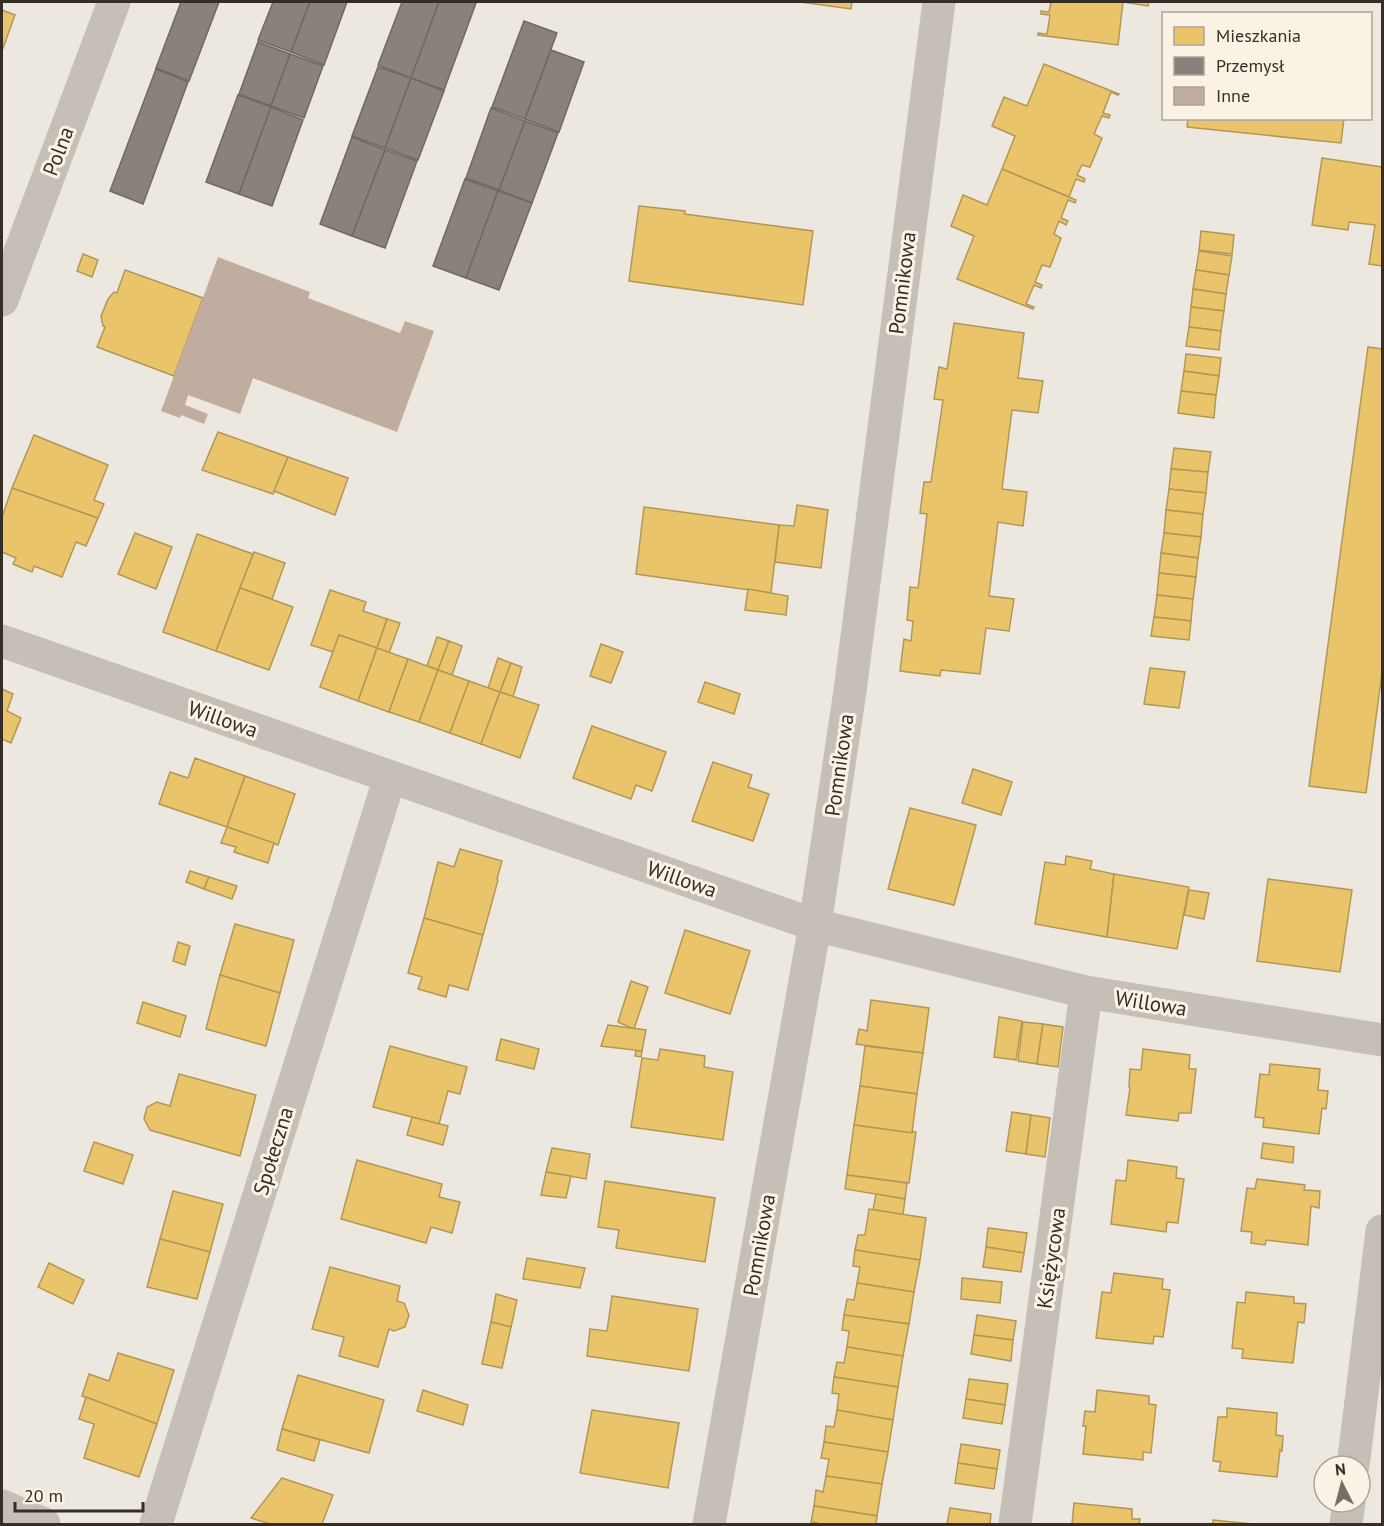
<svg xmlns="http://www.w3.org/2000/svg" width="1384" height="1526" viewBox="0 0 1384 1526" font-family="'PT Sans',sans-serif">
<rect width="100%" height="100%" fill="#ece8df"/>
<g fill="#e9c46a" stroke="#b39756" stroke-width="1.5">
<path d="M800 2H852L851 9Z"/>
<path d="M1051 2H1149L1148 6 1123 2 1118 45 1038 35V33L1047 34 1050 15 1041 14V11L1049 12Z"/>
<path d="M2 10 15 15 2 51Z"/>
<path d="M1044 64 1119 94 1118 95 1111 92 1103 113 1110 115 1109 118 1102 116 1094 134 1102 138 1090 167 1082 165 1077 175 1085 179 1084 182 1076 179 1069 197 1002 169 1015 136 992 126 1004 97 1027 106Z"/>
<path d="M1188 118H1344L1341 143 1187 127Z"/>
<path d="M1322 158 1382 167V266L1369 264 1375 225 1349 222 1348 230 1312 225Z"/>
<path d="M1002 169 1076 200 1075 203 1068 200 1061 218 1068 221 1066 225 1059 221 1054 234 1061 238 1050 267 1042 265 1035 282 1042 285 1041 288 1034 285 1026 304 1034 307 1033 309 957 279 974 236 951 226 963 195 987 205Z"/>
<path d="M639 206 685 211V214L813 231 803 305 629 281Z"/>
<path d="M1201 231 1234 235 1232 254 1199 250Z"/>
<path d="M1199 251 1232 256 1229 275 1196 270Z"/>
<path d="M83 254 98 260 92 277 77 271Z"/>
<path d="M125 270 203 298 174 376 97 347 105 327 103 326 101 316 108 299 114 292 117 293Z"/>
<path d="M1196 270 1229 275 1226 294 1193 289Z"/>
<path d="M1193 289 1226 294 1224 311 1191 307Z"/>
<path d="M1191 307 1224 311 1221 331 1189 327Z"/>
<path d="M954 323 1024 333 1018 378 1043 381 1038 413 1012 410 1002 489 1027 492 1023 526 998 522 989 596 1014 599 1009 631 986 628 980 674 941 670 940 676 900 671 904 639 911 641 913 621 907 620 910 587 918 588 922 556 927 514 920 513 924 482H931L943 400 934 399 939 367 947 369Z"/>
<path d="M1189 327 1221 331 1219 350 1186 346Z"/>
<path d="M1368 347 1382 349V673L1366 793 1309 786Z"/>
<path d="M1186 354 1221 358 1219 376 1184 371Z"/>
<path d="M1184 371 1219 376 1216 395 1181 391Z"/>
<path d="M1181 391 1216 395 1214 418 1178 413Z"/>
<path d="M218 432 288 457 273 494 202 470Z"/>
<path d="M34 435 108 465 94 500 104 504 98 518 12 488Z"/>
<path d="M1174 448 1211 452 1208 472 1171 469Z"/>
<path d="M288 457 348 478 335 515 274 491Z"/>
<path d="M1171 469 1208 472 1206 493 1169 489Z"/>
<path d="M12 488 98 518 86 546 76 542 62 577 34 566 32 572 13 564 16 558 2 552V517Z"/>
<path d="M1169 489 1206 493 1203 514 1166 510Z"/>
<path d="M797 505 828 510 821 568 775 562 779 525 794 526Z"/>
<path d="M644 507 779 525 771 593 636 574Z"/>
<path d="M1166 510 1203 514 1201 537 1164 533Z"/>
<path d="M135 533 172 547 156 589 118 574Z"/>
<path d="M1164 533 1201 537 1198 558 1161 553Z"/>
<path d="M197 534 253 554 216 651 163 632Z"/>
<path d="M254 552 285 563 272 599 240 588Z"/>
<path d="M1161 553 1198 558 1196 577 1159 573Z"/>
<path d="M1159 573 1196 577 1193 599 1157 595Z"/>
<path d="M240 588 293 607 269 670 216 651Z"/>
<path d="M748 589 788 596 786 615 745 610Z"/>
<path d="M330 590 366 602 363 611 387 619 377 648 339 635 333 652 311 645Z"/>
<path d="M1157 595 1193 599 1191 621 1154 617Z"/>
<path d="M1154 617 1191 621 1189 640 1151 636Z"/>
<path d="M387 619 400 623 389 653 377 648Z"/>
<path d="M339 635 377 648 358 701 320 687Z"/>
<path d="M437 637 449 641 438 670 427 666Z"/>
<path d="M449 641 462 646 452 675 438 670Z"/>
<path d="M601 644 623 652 611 683 590 676Z"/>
<path d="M377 648 408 659 389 712 358 701Z"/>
<path d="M498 658 511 663 500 692 488 688Z"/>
<path d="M408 659 438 670 419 722 389 712Z"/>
<path d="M511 663 522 667 513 697 500 692Z"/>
<path d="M1150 668 1185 672 1179 708 1144 704Z"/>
<path d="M438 670 469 681 450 733 419 722Z"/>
<path d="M469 681 500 692 481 744 450 733Z"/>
<path d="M705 682 740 694 734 714 698 702Z"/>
<path d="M2 689 13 694 7 711 21 718 11 743 2 739Z"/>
<path d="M500 692 539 705 520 758 481 744Z"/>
<path d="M592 726 666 752 652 791 636 785 631 799 573 778Z"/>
<path d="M195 758 245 776 227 827 159 804 170 772 188 778Z"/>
<path d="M713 762 752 775 748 787 769 794 753 841 692 821Z"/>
<path d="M973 769 1012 782 1001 815 962 803Z"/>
<path d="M245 776 295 794 278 845 227 827Z"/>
<path d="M910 808 976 825 954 905 888 889Z"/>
<path d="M227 827 274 843 268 863 234 852 236 847 221 843Z"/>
<path d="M460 849 502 861 497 879 498 880 483 935 424 918 438 862 454 867Z"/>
<path d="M1066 856 1092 861 1090 869 1114 874 1107 937 1035 924 1045 862 1065 865Z"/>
<path d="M190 871 209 877 204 889 186 882Z"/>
<path d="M1114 874 1189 887 1177 949 1107 937Z"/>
<path d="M209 877 237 886 232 899 204 889Z"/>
<path d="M1268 879 1352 890 1340 972 1257 961Z"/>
<path d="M1189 890 1209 893 1204 919 1184 915Z"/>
<path d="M424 918 483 935 468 990 449 985 446 997 418 989 422 977 408 973Z"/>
<path d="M235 924 294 940 280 993 220 975Z"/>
<path d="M685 930 750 951 730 1014 665 993Z"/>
<path d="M178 942 190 946 185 965 173 961Z"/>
<path d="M220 975 280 993 266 1046 206 1029Z"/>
<path d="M631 981 648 987 634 1029 618 1022Z"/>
<path d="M871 1000 929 1008 923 1053 856 1044 859 1029 867 1031Z"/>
<path d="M143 1002 186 1016 180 1037 137 1023Z"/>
<path d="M999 1017 1022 1021 1016 1060 994 1057Z"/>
<path d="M1023 1022 1043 1024 1037 1064 1018 1061Z"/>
<path d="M1043 1024 1063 1027 1058 1067 1037 1064Z"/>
<path d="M608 1025 646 1030 642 1051 601 1046Z"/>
<path d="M501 1039 539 1049 534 1069 496 1060Z"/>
<path d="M390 1046 467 1067 460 1094 448 1091 439 1124 373 1107Z"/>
<path d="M865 1046 923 1053 917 1094 860 1086Z"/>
<path d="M660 1049 705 1056 704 1067 733 1072 723 1140 631 1127 642 1058 658 1060Z"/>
<path d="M1143 1049 1190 1055 1189 1069H1196L1191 1113H1179L1178 1121 1126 1115 1130 1088 1129 1087 1130 1069 1141 1070Z"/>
<path d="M636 1051H642L641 1057 635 1056Z"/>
<path d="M1270 1064 1320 1069 1318 1090 1328 1091 1326 1109 1322 1108 1319 1134 1263 1127 1264 1118 1255 1117 1260 1074 1269 1075Z"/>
<path d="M179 1074 256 1095 240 1156 150 1130 144 1119 147 1107 157 1102 170 1106Z"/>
<path d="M860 1086 917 1094 912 1133 854 1125Z"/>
<path d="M1012 1112 1031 1115 1026 1154 1006 1151Z"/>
<path d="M1031 1115 1050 1118 1045 1157 1026 1154Z"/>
<path d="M412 1117 448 1126 443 1145 407 1135Z"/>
<path d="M854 1125 912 1133V1131L916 1132 909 1183 847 1175Z"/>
<path d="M94 1142 133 1155 123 1184 84 1171Z"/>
<path d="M1263 1143 1294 1147 1293 1163 1261 1158Z"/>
<path d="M552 1148 590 1154 586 1179 546 1172Z"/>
<path d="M357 1160 442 1184 439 1197 460 1202 452 1233 431 1227 426 1243 341 1219Z"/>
<path d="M1128 1160 1177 1167 1176 1178 1184 1179 1178 1223 1167 1222 1166 1232 1111 1224 1116 1180 1126 1181Z"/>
<path d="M546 1172 571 1176 566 1198 541 1195Z"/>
<path d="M847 1175 907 1183 905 1199 845 1189Z"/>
<path d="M1257 1179 1305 1185 1304 1190 1320 1191 1319 1208 1311 1206 1308 1245 1266 1240 1265 1245 1251 1243 1252 1232 1241 1231 1247 1188 1255 1189Z"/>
<path d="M605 1181 715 1198 705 1262 616 1248 619 1230 598 1227Z"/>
<path d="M173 1191 223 1204 210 1252 160 1239Z"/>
<path d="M876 1194 905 1199 903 1215 873 1210Z"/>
<path d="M869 1209 926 1218 920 1260 855 1250 858 1235H865Z"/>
<path d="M988 1228 1027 1233 1024 1253 986 1247Z"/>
<path d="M160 1239 210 1252 197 1299 147 1287Z"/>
<path d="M986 1247 1024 1253 1021 1272 983 1267Z"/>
<path d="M855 1250 920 1260 914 1292 857 1283 860 1267 853 1266Z"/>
<path d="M527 1258 585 1268 580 1288 523 1279Z"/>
<path d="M49 1263 84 1280 73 1304 38 1287Z"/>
<path d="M330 1267 400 1286 397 1301 404 1303 409 1315 405 1327 394 1331 389 1329 378 1367 339 1356 344 1337 312 1329Z"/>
<path d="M1114 1273 1163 1279 1162 1289 1170 1290 1163 1337 1154 1336 1153 1344 1096 1338 1102 1292 1111 1293Z"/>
<path d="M962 1278 1002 1282 1000 1303 961 1299Z"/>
<path d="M857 1283 914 1292 909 1324 844 1315 847 1299 854 1300Z"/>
<path d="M1246 1292 1294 1297V1303L1306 1304 1304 1323 1298 1322 1293 1363 1242 1358 1243 1349 1232 1348 1237 1302 1245 1303Z"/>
<path d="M496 1294 517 1300 511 1327 491 1322Z"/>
<path d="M612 1296 698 1309 689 1371 587 1356 590 1329 607 1331Z"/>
<path d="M844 1315 909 1324 903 1356 847 1347 849 1331 842 1330Z"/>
<path d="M977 1315 1016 1321 1013 1340 974 1335Z"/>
<path d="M491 1322 511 1327 502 1368 482 1364Z"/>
<path d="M974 1335 1013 1340 1011 1361 971 1354Z"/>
<path d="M847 1347 903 1356 898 1387 834 1377 837 1362 844 1363Z"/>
<path d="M118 1353 174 1370 157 1424 82 1396 89 1374 109 1381Z"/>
<path d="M298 1375 384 1400 369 1453 282 1429Z"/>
<path d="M834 1377 898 1387 893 1420 837 1410 839 1394 832 1393Z"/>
<path d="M969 1379 1008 1384 1005 1405 966 1399Z"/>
<path d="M423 1390 468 1405 463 1425 417 1411Z"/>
<path d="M1097 1390 1149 1396V1404L1156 1405 1151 1453 1143 1452V1460L1083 1454 1086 1426H1083L1085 1411 1095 1412Z"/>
<path d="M86 1397 157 1424 139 1477 84 1458 94 1424 79 1419Z"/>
<path d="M966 1399 1005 1405 1002 1424 963 1418Z"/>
<path d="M1227 1408 1277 1413 1276 1435 1283 1436 1282 1451 1280 1450 1277 1477 1219 1471 1221 1462 1213 1461 1218 1417H1227Z"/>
<path d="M592 1410 679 1423 668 1488 580 1473Z"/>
<path d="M837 1410 893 1420 888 1452 824 1442 826 1426 834 1427Z"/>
<path d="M282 1429 320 1440 314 1461 277 1450Z"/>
<path d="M824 1442 888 1452 882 1484 826 1476 829 1459 821 1458Z"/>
<path d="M961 1444 1000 1450 997 1469 958 1463Z"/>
<path d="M958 1463 997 1469 994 1489 955 1483Z"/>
<path d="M826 1476 882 1484 877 1516 814 1506 816 1490 823 1492Z"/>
<path d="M282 1478 333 1495 322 1524H270L251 1518Z"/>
<path d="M1074 1503 1132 1509V1519H1140L1139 1524H1072Z"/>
<path d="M814 1506 877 1516 876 1524H818V1523L811 1522Z"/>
<path d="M950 1508 991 1514 990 1524H947Z"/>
<path d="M1213 1520 1253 1524H1213Z"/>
</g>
<g fill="#8a817c" stroke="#716862" stroke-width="1.5">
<path d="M181 2H219L189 81 156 68Z"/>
<path d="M273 2H310L291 52 258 40Z"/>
<path d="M310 2H347L324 65 291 52Z"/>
<path d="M402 2H439L411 78 378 65Z"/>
<path d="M439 2H472L476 3 444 90 411 78Z"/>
<path d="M524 21 557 33 525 119 492 107Z"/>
<path d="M258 42 290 54 271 106 239 94Z"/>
<path d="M551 50 584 62 559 132 525 119Z"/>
<path d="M290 54 323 66 304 118 271 106Z"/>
<path d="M378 67 411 78 385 148 352 136Z"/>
<path d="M156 69 188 82 143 204 110 191Z"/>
<path d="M411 78 444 91 418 160 385 148Z"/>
<path d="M238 95 271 107 239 194 206 182Z"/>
<path d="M271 107 303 120 272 206 239 194Z"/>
<path d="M491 108 525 121 499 190 466 178Z"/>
<path d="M525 121 558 133 532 203 499 190Z"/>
<path d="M352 137 385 150 352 236 320 224Z"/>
<path d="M385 150 417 161 385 248 352 236Z"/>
<path d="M465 179 498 191 466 278 433 266Z"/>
<path d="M498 191 532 203 499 290 466 278Z"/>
</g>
<path fill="#c0ada0" d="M218 257 310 292 308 298 400 333 405 321 434 331 397 432 253 378 240 414 188 395 185 405 208 414 204 424 181 415 180 418 161 411Z"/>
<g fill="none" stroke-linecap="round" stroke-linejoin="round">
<g stroke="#c5bfb8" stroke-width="33">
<path d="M2 300 114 2"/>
<path d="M2 641 815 925 1086 992 1382 1040"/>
<path d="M1353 1466 1382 1231"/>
<path d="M2 1506 44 1524"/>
<path d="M156 1524 390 777"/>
<path d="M709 1524 815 925 850 691 939 2"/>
<path d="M1015 1524 1086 992"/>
<path d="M1346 1524 1349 1502"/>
</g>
</g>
<g text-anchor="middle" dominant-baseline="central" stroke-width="6" stroke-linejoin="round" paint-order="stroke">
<g font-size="21" fill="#362d26" stroke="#faf3e5">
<text transform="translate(58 151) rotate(-69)">Polna</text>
<text transform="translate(902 283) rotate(-83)">Pomnikowa</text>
<text transform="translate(223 719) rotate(19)">Willowa</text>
<text transform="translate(839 765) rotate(-82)">Pomnikowa</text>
<text transform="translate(682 879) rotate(19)">Willowa</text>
<text transform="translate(1151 1003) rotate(9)">Willowa</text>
<text transform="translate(273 1151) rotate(-73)">Społeczna</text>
<text transform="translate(759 1245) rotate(-80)">Pomnikowa</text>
<text transform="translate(1051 1258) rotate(-82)">Księżycowa</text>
</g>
</g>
<rect width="1384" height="1526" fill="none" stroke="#362d26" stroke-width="6"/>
<rect x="1162" y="12" width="210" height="108" fill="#faf3e5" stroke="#aca499" stroke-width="1.5"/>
<rect x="1174" y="27" width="30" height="18" fill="#e9c46a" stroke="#aca499" stroke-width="1.5"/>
<text x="1216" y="42" font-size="18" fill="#362d26">Mieszkania</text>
<rect x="1174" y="57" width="30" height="18" fill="#8a817c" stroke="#aca499" stroke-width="1.5"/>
<text x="1216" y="72" font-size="18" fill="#362d26">Przemysł</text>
<rect x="1174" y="87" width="30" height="18" fill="#c0ada0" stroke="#aca499" stroke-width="1.5"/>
<text x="1216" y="102" font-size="18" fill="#362d26">Inne</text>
<g transform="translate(1342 1484) rotate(354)"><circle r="28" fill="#faf3e5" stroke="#aca499" stroke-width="1.5"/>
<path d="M0-4.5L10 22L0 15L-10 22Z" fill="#766e67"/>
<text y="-9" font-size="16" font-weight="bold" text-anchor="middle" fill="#362d26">N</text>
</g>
<path d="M15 1502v9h128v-9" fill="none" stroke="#362d26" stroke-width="3"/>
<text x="24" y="1502" font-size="18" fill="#362d26" stroke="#faf3e5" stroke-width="4.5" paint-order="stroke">20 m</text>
</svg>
